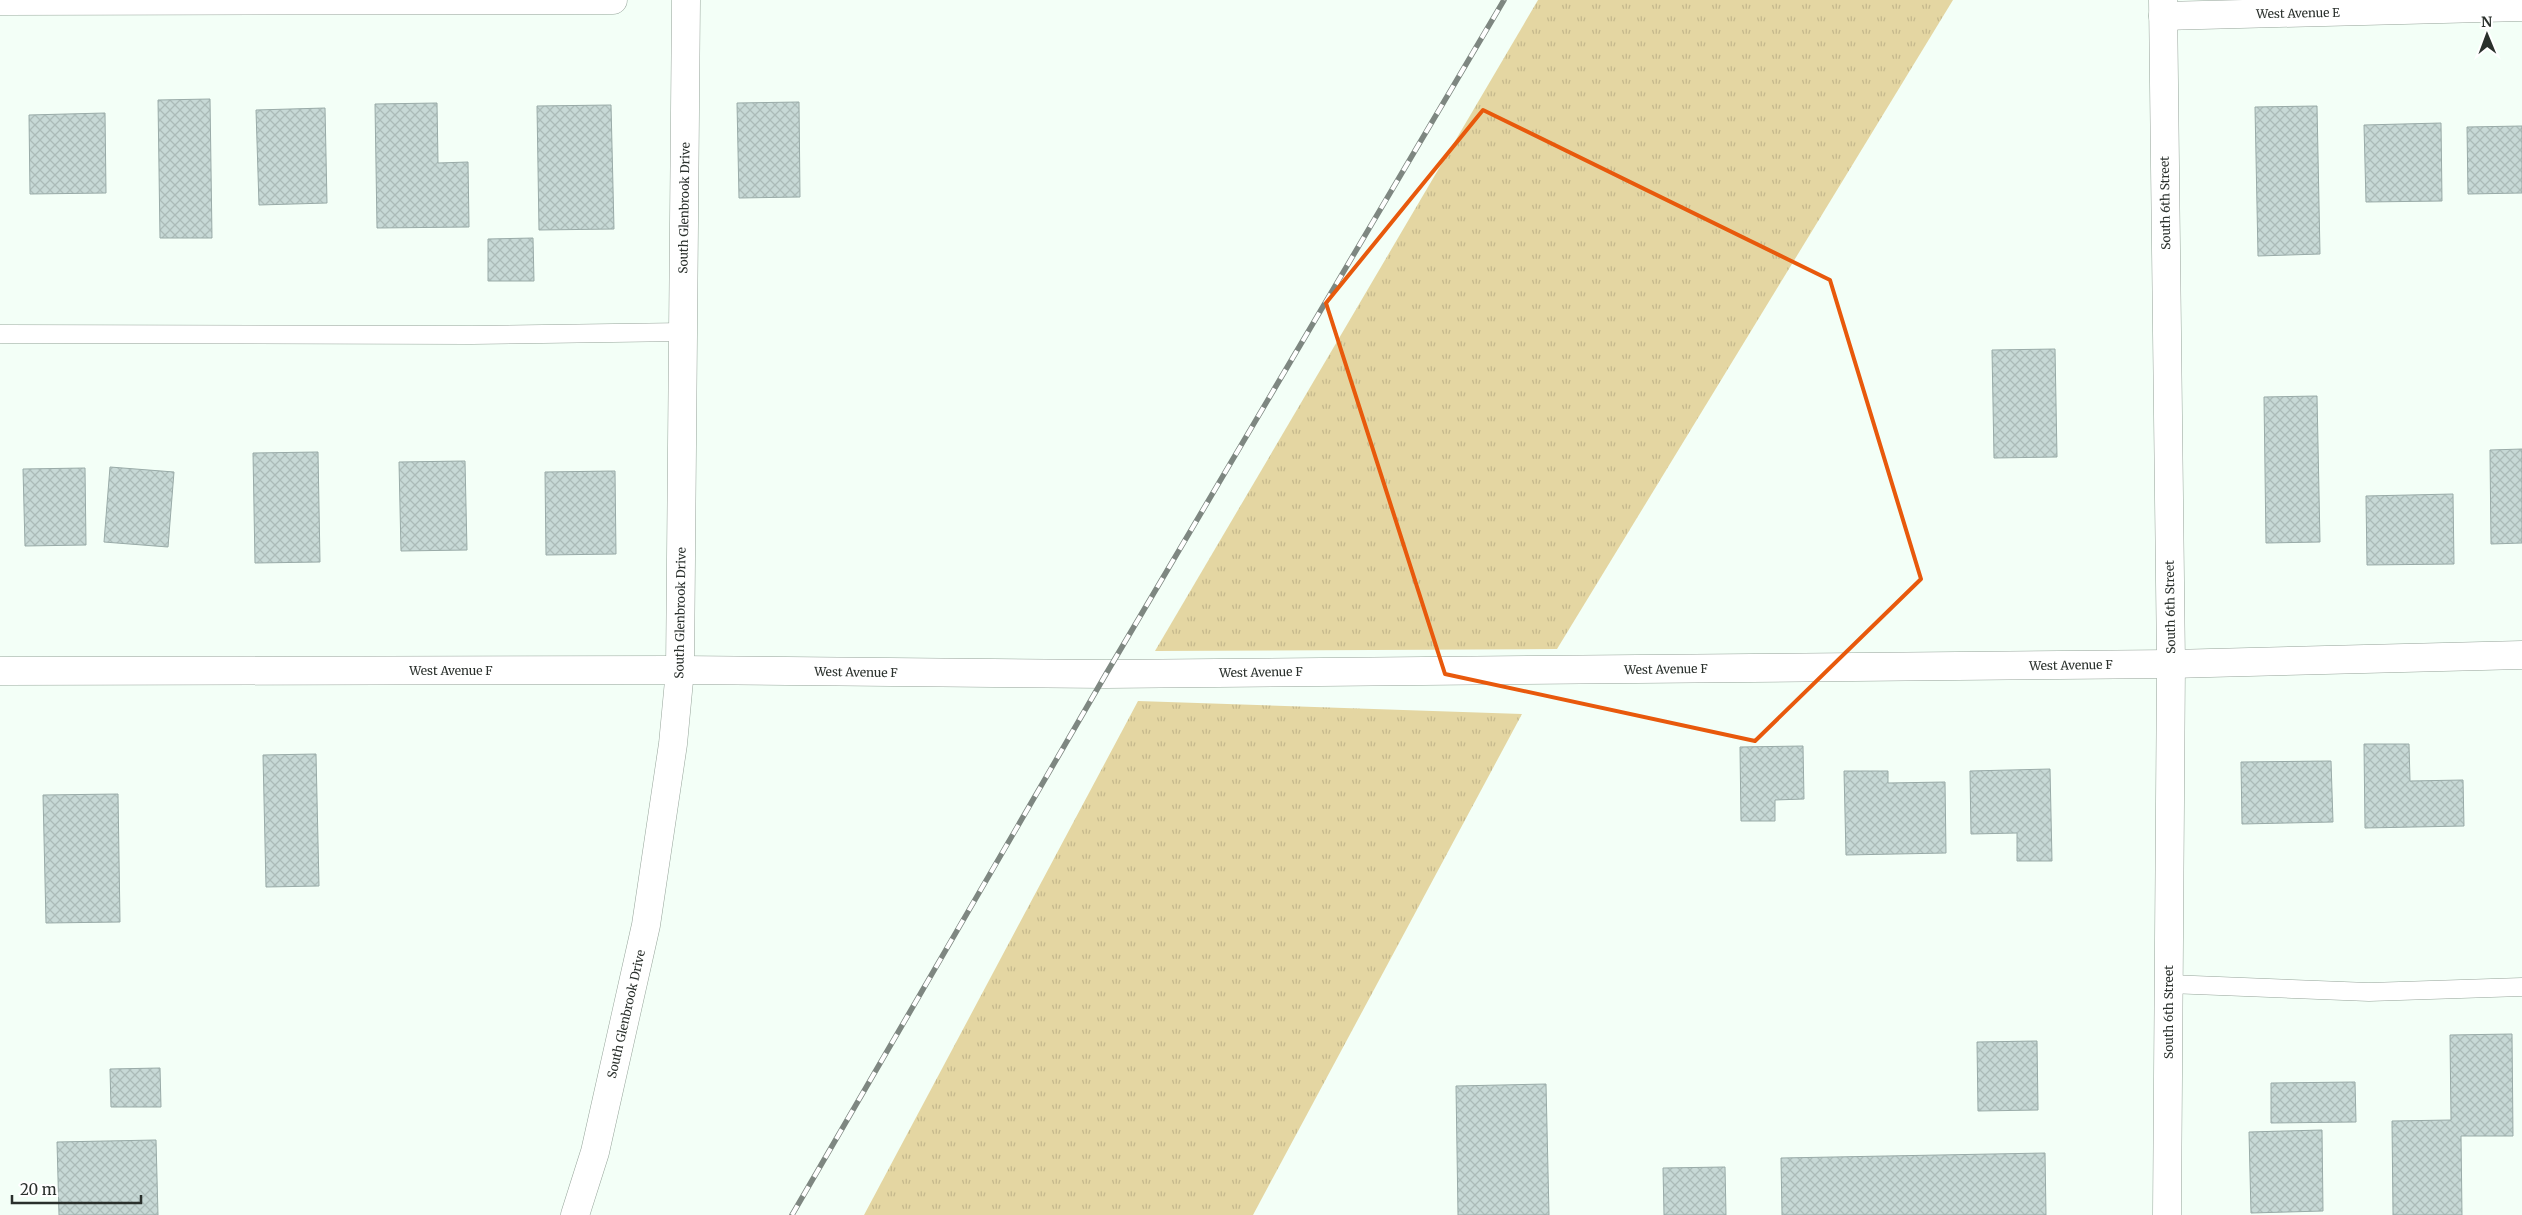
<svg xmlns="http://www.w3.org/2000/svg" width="2522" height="1215" viewBox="0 0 2522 1215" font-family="Merriweather,serif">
<defs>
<pattern id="grass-tufts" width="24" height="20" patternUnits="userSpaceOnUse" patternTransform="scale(1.25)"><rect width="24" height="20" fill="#e4d6a2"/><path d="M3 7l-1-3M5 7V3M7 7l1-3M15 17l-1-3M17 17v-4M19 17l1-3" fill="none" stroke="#c4b88c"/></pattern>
<pattern id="building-cross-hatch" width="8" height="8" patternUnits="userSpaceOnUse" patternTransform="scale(1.25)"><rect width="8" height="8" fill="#c7d9d6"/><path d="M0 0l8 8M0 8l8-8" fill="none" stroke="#abbbb8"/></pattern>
</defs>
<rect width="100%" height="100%" fill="#f3fff7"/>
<g fill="url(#grass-tufts)">
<path d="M1538 0H1953L1557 649 1155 651Z"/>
<path d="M1138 701 1522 714 1253 1215H864Z"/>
</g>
<g fill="url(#building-cross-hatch)" stroke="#99aba8">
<path d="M210 99 212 238H160L158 100Z"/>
<path d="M799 102 800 197 739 198 737 103Z"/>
<path d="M437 103 438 163 468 162 469 227 377 228 375 104Z"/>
<path d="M611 105 614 229 539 230 537 106Z"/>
<path d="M2317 106 2320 254 2258 256 2255 107Z"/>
<path d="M325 108 327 203 259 205 256 110Z"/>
<path d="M105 113 106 193 30 194 29 115Z"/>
<path d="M2441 123 2442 201 2366 202 2364 125Z"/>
<path d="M2522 126V193L2468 194 2467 127Z"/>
<path d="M533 238 534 281H488V239Z"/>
<path d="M2055 349 2057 457 1994 458 1992 350Z"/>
<path d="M2317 396 2320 542 2266 543 2264 397Z"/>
<path d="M2522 449V543L2491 544 2490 450Z"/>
<path d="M318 452 320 562 255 563 253 453Z"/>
<path d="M465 461 467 550 401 551 399 462Z"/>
<path d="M110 467 174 472 168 547 104 542Z"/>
<path d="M85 468 86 545 25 546 23 469Z"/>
<path d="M615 471 616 554 546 555 545 472Z"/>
<path d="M2453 494 2454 564 2367 565 2366 496Z"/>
<path d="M2364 744H2409L2410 781 2463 780 2464 826 2365 828Z"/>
<path d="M1803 746 1804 799 1775 800V821H1741L1740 747Z"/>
<path d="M316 754 319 886 266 887 263 755Z"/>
<path d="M2331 761 2333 822 2242 824 2241 762Z"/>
<path d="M2050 769 2052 861H2017V833L1971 834 1970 771Z"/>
<path d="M1844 771H1888V783L1945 782 1946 853 1846 855Z"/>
<path d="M118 794 120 922 46 923 43 795Z"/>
<path d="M2512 1034 2513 1136H2461L2462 1215H2393L2392 1121 2451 1120 2450 1035Z"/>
<path d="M2037 1041 2038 1110 1978 1111 1977 1042Z"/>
<path d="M160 1068 161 1107H111L110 1069Z"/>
<path d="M2355 1082 2356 1122 2271 1123V1083Z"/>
<path d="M1546 1084 1549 1215H1458L1456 1086Z"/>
<path d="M2322 1130 2323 1211 2251 1213 2249 1132Z"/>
<path d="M156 1140 158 1215H59L57 1142Z"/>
<path d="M2045 1153 2046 1215H1782L1781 1158Z"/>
<path d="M1725 1167 1726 1215H1664L1663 1168Z"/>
</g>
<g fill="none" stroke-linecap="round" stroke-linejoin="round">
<g stroke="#96a49a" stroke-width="19">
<g id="service">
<path d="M0 334 472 335 683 332"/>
<path d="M2169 984 2369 992 2522 987"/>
</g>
</g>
<g stroke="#96a49a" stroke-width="29">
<g id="minor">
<path d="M2163 0 2171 664 2167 1215"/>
<path d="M0 1 613 0"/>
<path d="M2163 16 2522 7"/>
<path d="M0 671 680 670 1106 674 2171 664 2522 655"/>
</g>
</g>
<g stroke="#96a49a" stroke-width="29">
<path id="tertiary" d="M575 1215 595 1152 646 925 673 744 680 670 686 0"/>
</g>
<use href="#service" stroke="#fff" stroke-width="18"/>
<use href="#minor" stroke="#fff" stroke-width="28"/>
<use href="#tertiary" stroke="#fff" stroke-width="28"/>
<g stroke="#7e8781" stroke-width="5.5">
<path id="rail" d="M792 1215 1106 674 1504 0"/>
</g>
<use href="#rail" stroke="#fff" stroke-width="4" stroke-dasharray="11" stroke-linecap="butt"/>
</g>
<path fill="none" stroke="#e8590c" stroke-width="4" stroke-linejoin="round" d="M1483 110 1830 280 1921 579 1755 741 1445 674 1326 303Z"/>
<g text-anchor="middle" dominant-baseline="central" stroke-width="4" stroke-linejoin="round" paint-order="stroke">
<g font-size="12" fill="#2a302c" stroke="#fff">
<text transform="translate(2298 13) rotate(-1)">West Avenue E</text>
<text transform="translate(2165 203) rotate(-91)">South 6th Street</text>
<text transform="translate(684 208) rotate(-89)">South Glenbrook Drive</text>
<text transform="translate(2170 607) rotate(-91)">South 6th Street</text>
<text transform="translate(680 613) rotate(-89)">South Glenbrook Drive</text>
<text transform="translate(2071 665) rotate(-1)">West Avenue F</text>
<text transform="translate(1666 669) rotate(-1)">West Avenue F</text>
<text x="451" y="670">West Avenue F</text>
<text transform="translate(856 672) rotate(1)">West Avenue F</text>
<text transform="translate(1261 672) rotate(-1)">West Avenue F</text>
<text transform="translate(2168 1012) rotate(-90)">South 6th Street</text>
<text transform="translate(626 1014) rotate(-77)">South Glenbrook Drive</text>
</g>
</g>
<g transform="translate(2487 35) rotate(359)" stroke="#ffffff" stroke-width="4" paint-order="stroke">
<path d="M0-4L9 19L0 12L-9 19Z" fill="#2a302c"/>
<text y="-8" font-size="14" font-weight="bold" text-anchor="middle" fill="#2a302c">N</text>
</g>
<path d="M12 1195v8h129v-8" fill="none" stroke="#2a302c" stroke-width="2.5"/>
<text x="20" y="1195" font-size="15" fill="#2a302c" stroke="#ffffff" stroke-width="4" paint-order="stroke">20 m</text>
</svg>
